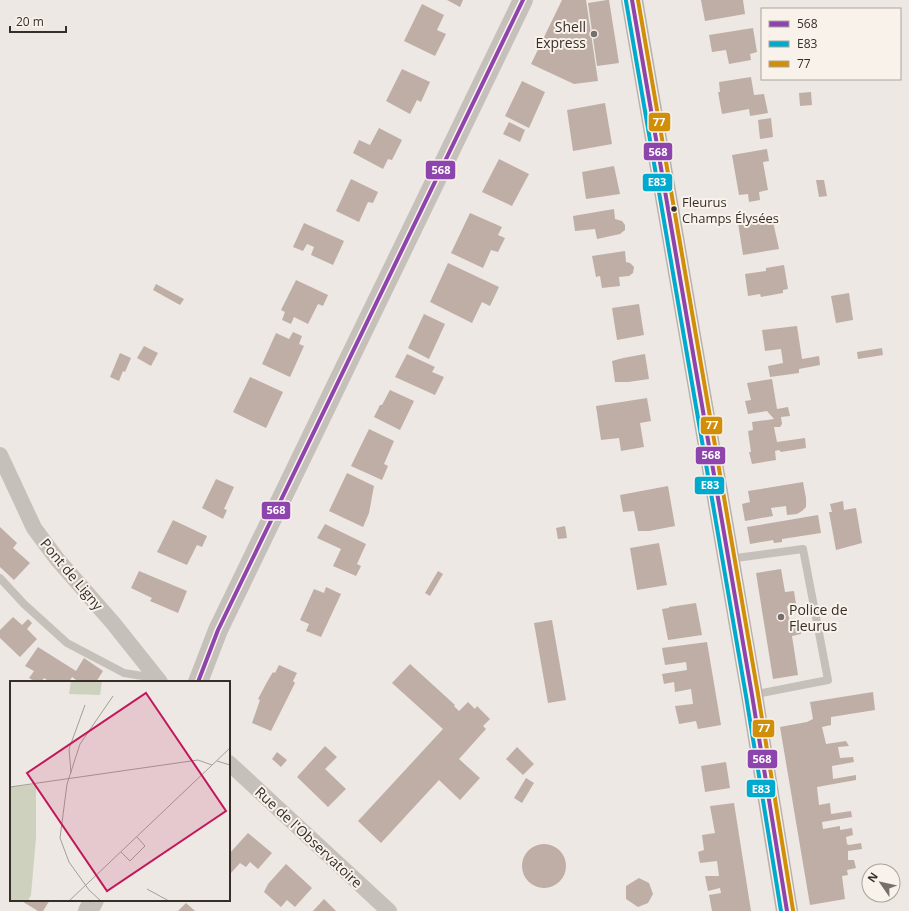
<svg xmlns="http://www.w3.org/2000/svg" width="909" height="911" viewBox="0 0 909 911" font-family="'Open Sans',sans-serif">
<rect width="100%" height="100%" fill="#ede8e3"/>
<g fill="#bfaea6">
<path d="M447 0H463L460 7Z"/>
<path d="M562 0H586L598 81 574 84 531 64Z"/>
<path d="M607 0H609L619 63 597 66 588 3Z"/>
<path d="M701 0H743L745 14 705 21Z"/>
<path d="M422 4 444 15 437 30 446 34 435 56 404 41Z"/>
<path d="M753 28 757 52 750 54 751 60 729 64 726 50 712 52 709 35Z"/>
<path d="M402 69 430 82 421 102 417 100 410 114 386 101Z"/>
<path d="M751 77 754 95 764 94 768 113 750 116 749 109 722 114 718 92H720L719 82Z"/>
<path d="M522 81 545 92 529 128 505 116Z"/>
<path d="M811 92 812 105 800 106 799 93Z"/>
<path d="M605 103 612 144 573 151 567 110Z"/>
<path d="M771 118 773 137 760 139 758 120Z"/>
<path d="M509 122 525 130 520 142 503 134Z"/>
<path d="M379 128 402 140 392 160 388 159 383 169 353 153 359 140 370 145Z"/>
<path d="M767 149 769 161 763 162 768 190 759 192 760 200 749 202 748 194 739 195 732 155Z"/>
<path d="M499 159 529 174 512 206 482 192Z"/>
<path d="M614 166 620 194 586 199 582 172Z"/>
<path d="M351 179 378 192 373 203 368 202 359 222 336 211Z"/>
<path d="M816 180H824L827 196 819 197Z"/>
<path d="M614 209 615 219 622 221 625 225V230L620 234 597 239 595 229 575 231 573 216Z"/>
<path d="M470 213 502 227 498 235 505 238 498 252 491 250 483 268 451 253Z"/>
<path d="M772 217 779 249 743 255 738 223Z"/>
<path d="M304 223 344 241 333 265 311 255 314 247 307 244 303 251 293 247Z"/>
<path d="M625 251 626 262 630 263 634 267 633 273 629 276 619 277 620 286 602 288 600 276 596 277 592 256Z"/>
<path d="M448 263 499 287 490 306 482 302 472 323 430 302Z"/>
<path d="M784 265 788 289 783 290V293L761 297 760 294 748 296 745 274 766 271V268Z"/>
<path d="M296 280 328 295 323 306 318 304 308 324 294 317 291 324 282 320 285 312 281 310Z"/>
<path d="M156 284 184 299 180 305 153 290Z"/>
<path d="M849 293 853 320 836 323 831 296Z"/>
<path d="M639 304 644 335 617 340 612 308Z"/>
<path d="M424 314 445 324 429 359 408 348Z"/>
<path d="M797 326 802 359 819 356 820 365 799 369V373L770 377 768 366 783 363 781 349 765 351 762 330Z"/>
<path d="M293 332 302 336 299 344 304 346 290 377 262 364 276 333 289 339Z"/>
<path d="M144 346 158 353 151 366 137 358Z"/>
<path d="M882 348 883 355 858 359 857 352Z"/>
<path d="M120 353 131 358 125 372 123 371 119 381 110 377Z"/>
<path d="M407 354 435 367 432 372 444 377 435 395 395 377Z"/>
<path d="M645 354 649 379 628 382H615L612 361 623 358Z"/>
<path d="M250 377 283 392 266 428 233 412Z"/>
<path d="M772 379 777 409 788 407 790 416 781 417 782 424 780 427H774L777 442 805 438 806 448 781 452 779 450 775 451 776 460 752 464 749 452H751L748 431 753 430 752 422 774 419 767 411 748 414 745 401 751 400 747 383Z"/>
<path d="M390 390 414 401 400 430 374 417 380 405H382Z"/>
<path d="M647 398 651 421 640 423 644 447 621 451 619 438 601 440 596 406Z"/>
<path d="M369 429 394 441 384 464 388 466 382 480 351 466Z"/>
<path d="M347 473 374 486 369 513 363 527 329 511Z"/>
<path d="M216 479 234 487 224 509 227 510 223 519 202 508Z"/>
<path d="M803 482 806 498V507L802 511 797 514 787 515 786 506 771 508 773 516 745 521 742 504 750 502 748 491Z"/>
<path d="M668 486 675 526 649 531H638L634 511 623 512 620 495Z"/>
<path d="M843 501 844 510 856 508 862 543 836 550 829 512H832L830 504Z"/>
<path d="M818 515 821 533 782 539V542L774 543 773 540 750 544 747 527Z"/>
<path d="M173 520 207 536 202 547 197 545 187 565 157 552Z"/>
<path d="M325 524 366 544 357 564 361 566 356 576 333 566 341 549 317 538Z"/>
<path d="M565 526 567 538 558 539 556 528Z"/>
<path d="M0 527 17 543 13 548 30 563 14 580 0 567Z"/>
<path d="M659 543 667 585 637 590 630 548Z"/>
<path d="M781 569 785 592 794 591 796 604 787 606 790 623 799 621 801 634 792 636 798 675 773 679 756 573Z"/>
<path d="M139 571 187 591 178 613 150 601 152 598 131 588Z"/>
<path d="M438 571 443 574 430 596 425 593Z"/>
<path d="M326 587 341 594 321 637 306 631 309 624 300 620 314 589 324 593Z"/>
<path d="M696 603 702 635 668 640 662 609 669 608V607Z"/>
<path d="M13 617 22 625 28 619 32 623 27 629 37 639 20 657 0 638V630Z"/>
<path d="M552 620 566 700 548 703 534 623Z"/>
<path d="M707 642 721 725 698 729 696 721 679 724 675 706 693 704 691 689 675 692 674 682 664 684 662 674 687 670 686 662 665 665 662 648Z"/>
<path d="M38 647 76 671 84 658 103 671 96 682H79L72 677 69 682H50L44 678 41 682H36L29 678 34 671 25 666Z"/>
<path d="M410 664 455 705 454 706 459 711 468 702 475 709 477 706 490 719 483 726 486 729 459 759 480 778 460 800 439 780 381 843 358 821 443 729 392 683Z"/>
<path d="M279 665 297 673 293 681 295 683 271 731 252 723 260 700 258 699 267 682 273 672 275 673Z"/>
<path d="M873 692 875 710 831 717V725L822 727 826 744 846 741 849 746 838 747 840 758 853 757 854 762 832 766 833 779 856 775V780L817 787 819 805 830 803 831 814 851 811 852 817 822 822 823 829 840 826V830L852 828 853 835 846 837 847 844 849 845 861 843 862 849 848 851V860H854L856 868 847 870 848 875 842 876 845 899 810 905 780 727 807 722 813 719 810 702Z"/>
<path d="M325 746 337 757 325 769 346 789 328 807 297 777Z"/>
<path d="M517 747 534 764 523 775 506 759Z"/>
<path d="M277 752 287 760 281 767 272 759Z"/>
<path d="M726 762 730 788 705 792 701 766Z"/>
<path d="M526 778 534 783 522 803 514 798Z"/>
<path d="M734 803 751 911H712L709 895 721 893 720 888 708 891 705 876H719L717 861 700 863 698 852 704 850 702 835 715 833 710 806Z"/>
<path d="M248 833 272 853 258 869 250 862 246 867 240 863 231 873 229 871V854Z"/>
<circle cx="544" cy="866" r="22"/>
<path d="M286 864 312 888 295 907 287 900 281 907 264 892 268 884Z"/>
<path d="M639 878 649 883 653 894 648 903 638 907 626 899V886Z"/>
<path d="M324 899 336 911H313Z"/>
<path d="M20 900H50L43 911H38Z"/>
<path d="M186 903 195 911H178Z"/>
</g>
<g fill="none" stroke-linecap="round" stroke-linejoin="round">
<g stroke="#c6c0bb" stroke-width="8">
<path d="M729 559 803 549 828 680 752 695"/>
<path d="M0 578 24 604 67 643 124 673 155 678"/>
</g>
<g stroke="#c6c0bb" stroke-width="16">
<path d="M0 455 34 528 57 559 113 623 160 682"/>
<path d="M229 763 389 911"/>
</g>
<g stroke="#c6c0bb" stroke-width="20">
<path d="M198 682 218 630 523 0"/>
<path d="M88 911 94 900"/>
</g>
<path stroke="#b7b1ac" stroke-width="22" d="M632 0 752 695 787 911"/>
<g stroke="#f9f2eb" stroke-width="7">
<g id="bus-1">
<path d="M632 0 752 695 787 911"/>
<path d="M198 682 218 630 523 0"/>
</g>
</g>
<g stroke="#f9f2eb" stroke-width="7">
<path id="bus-2" d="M626 1 746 696 781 911"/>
</g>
<g stroke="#f9f2eb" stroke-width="7">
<path id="bus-3" d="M638 0 758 694 793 910"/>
</g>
<use href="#bus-1" stroke="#8e44ad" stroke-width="4"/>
<use href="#bus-2" stroke="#00a9ce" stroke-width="4"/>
<use href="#bus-3" stroke="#d18e08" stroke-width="4"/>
</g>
<g fill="#776f6b" stroke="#f9f2eb" stroke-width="1.5">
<circle cx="594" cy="34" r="4"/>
<circle cx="781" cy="617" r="4"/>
</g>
<circle fill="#372e2a" stroke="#f9f2eb" stroke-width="1.5" cx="674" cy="209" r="3.5"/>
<g text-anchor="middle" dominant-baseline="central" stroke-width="4" stroke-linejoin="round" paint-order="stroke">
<g font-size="13" fill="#372e2a" stroke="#f9f2eb" text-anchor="start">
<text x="682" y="202">Fleurus<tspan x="682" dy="16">Champs Élysées</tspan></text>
</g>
<g font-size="14" fill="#372e2a" stroke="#f9f2eb" text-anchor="end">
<text x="586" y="26">Shell<tspan x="586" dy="16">Express</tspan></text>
<text x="789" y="609" text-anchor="start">Police de<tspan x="789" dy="16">Fleurus</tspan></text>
</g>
<g font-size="14" fill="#372e2a" stroke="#f9f2eb">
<text transform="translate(72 574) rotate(50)">Pont de Ligny</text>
<text transform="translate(309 837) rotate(43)">Rue de l'Observatoire</text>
</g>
</g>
<g transform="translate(10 681)">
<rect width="220" height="220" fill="#ede8e3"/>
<path d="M61 0H92L90 14 59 13ZM26 103V157L21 214 18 220H0V106Z" fill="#ced1be"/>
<path fill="none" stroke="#a49e99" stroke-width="1" d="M207 80 220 84M61 92 59 68 75 24M0 106 188 79 202 84M111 171 120 180 135 165 127 156M137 208 159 220M59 220 220 67M91 220 79 209 59 181 50 157 57 103 70 63 103 15"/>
<path fill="#c2185b" fill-opacity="0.15" stroke="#c2185b" stroke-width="2" d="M136 12 216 130 97 210 17 92Z"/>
<rect width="220" height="220" fill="none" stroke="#372e2a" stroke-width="2"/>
</g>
<g stroke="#f9f2eb" stroke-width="1.5">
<rect x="648" y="112" width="23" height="20" rx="4" fill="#d18e08"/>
<rect x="643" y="142" width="30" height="19" rx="4" fill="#8e44ad"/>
<rect x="425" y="160" width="31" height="20" rx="4" fill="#8e44ad"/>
<rect x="642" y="173" width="31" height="19" rx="4" fill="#00a9ce"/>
<rect x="700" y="416" width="23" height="19" rx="4" fill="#d18e08"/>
<rect x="695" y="446" width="31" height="19" rx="4" fill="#8e44ad"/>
<rect x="694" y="476" width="31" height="19" rx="4" fill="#00a9ce"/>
<rect x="261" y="501" width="30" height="19" rx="4" fill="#8e44ad"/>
<rect x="752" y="719" width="23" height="19" rx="4" fill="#d18e08"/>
<rect x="747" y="749" width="31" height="20" rx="4" fill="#8e44ad"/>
<rect x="746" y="779" width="30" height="19" rx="4" fill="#00a9ce"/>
</g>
<g font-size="11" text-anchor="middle" font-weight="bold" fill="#fff">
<text x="659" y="126">77</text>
<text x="658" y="156">568</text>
<text x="441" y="174">568</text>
<text x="657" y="186">E83</text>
<text x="712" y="429">77</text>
<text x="711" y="459">568</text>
<text x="710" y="489">E83</text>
<text x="276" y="514">568</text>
<text x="764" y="732">77</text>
<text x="762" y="763">568</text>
<text x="761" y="793">E83</text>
</g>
<rect x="761" y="8" width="140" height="72" fill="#f9f2eb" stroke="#aba49e"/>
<rect x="769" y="21" width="20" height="6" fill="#8e44ad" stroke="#aba49e"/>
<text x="797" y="28" font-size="12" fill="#372e2a">568</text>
<rect x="769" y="41" width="20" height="6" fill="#00a9ce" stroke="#aba49e"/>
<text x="797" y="48" font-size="12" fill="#372e2a">E83</text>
<rect x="769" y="61" width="20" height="6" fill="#d18e08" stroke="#aba49e"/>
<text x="797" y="68" font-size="12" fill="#372e2a">77</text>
<g transform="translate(881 883) rotate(304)"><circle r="19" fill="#f9f2eb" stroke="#aba49e"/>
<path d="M0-3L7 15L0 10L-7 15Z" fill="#776f6b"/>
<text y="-6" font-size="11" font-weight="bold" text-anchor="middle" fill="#372e2a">N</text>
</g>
<path d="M10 26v6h56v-6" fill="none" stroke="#372e2a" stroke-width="2"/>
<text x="16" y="26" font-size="12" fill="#372e2a" stroke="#f9f2eb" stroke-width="3" paint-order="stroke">20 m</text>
</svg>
